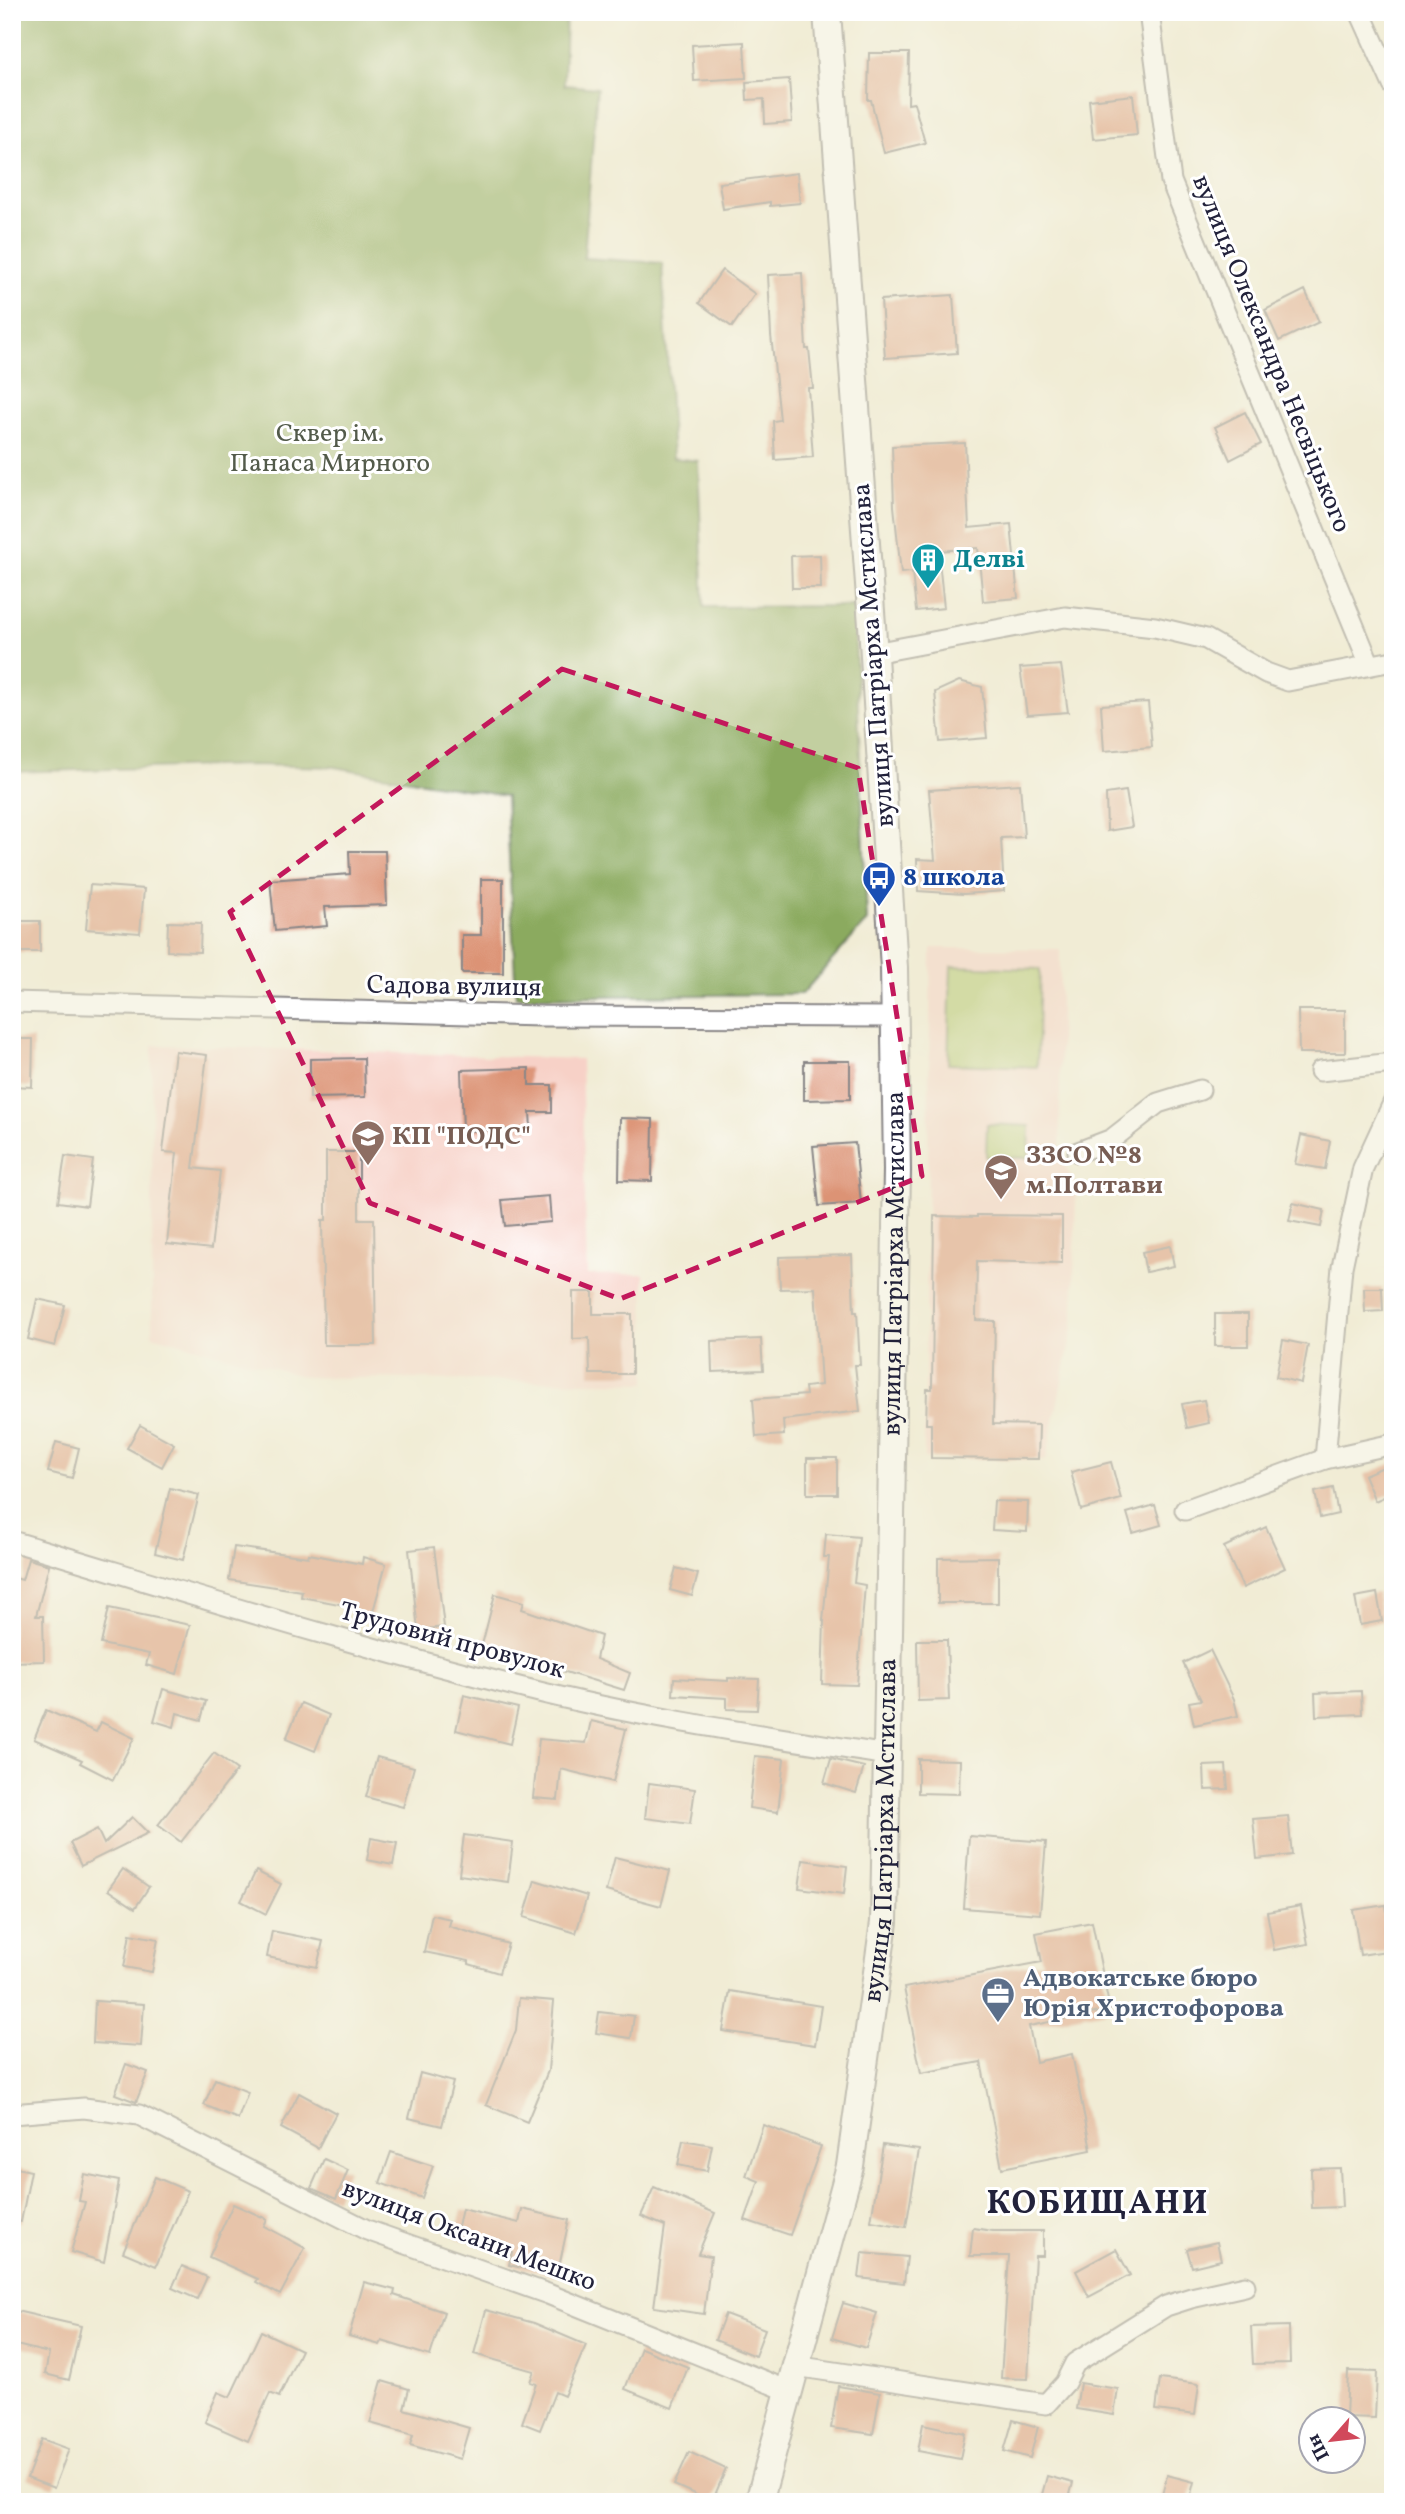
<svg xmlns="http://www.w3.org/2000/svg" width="1405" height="2514" viewBox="0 0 1405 2514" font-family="Vollkorn,serif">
<rect width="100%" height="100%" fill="#fff"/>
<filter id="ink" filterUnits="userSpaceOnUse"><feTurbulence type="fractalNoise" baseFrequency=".0143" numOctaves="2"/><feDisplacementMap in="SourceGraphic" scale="14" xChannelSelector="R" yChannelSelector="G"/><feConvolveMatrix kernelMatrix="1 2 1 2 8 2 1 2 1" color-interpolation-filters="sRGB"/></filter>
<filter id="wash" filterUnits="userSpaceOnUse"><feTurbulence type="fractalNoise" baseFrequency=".00686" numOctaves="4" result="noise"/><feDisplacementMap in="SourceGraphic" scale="28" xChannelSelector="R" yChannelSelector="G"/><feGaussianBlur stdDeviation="1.57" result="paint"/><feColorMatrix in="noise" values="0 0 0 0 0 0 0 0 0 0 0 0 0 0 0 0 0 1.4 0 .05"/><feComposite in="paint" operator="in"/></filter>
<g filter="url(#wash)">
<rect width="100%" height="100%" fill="#f1ecd5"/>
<g fill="#f7d1c7">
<path d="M931 948 1060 949V1157L1076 1186 1073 1327 1046 1460 924 1458Z"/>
<path d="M152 1045 581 1059 587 1275 644 1274 646 1383 306 1377 152 1335Z"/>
</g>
<g fill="#afc56a" stroke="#687452" stroke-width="2">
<path d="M951 966 1040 969 1037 1067 948 1064Z"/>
<path d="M987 1124 1030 1126 1029 1158 986 1157Z"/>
</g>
<path fill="#8baa5e" stroke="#56664c" stroke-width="2" d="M12 12H566L564 85 597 88 584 258 662 263 673 458 698 461 704 607 856 606 855 636 867 921 802 994 516 997 506 796 334 767 251 765 12 772Z"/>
<g id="blocks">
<g fill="#dc9374">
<path d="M744 42 746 78 694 81 692 45Z"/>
<path d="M869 53H909L908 104 914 103 925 143 884 153 871 100H868Z"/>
<path d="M789 79 792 122 765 124 764 99 747 100 746 82Z"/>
<path d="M1133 95 1137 135 1093 139 1089 100Z"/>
<path d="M797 173 800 203 770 206V202L723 209 719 183Z"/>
<path d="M722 270 755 294 732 327 699 303Z"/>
<path d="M802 273 806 349H809L813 388H808L813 457 775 460 773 421 780 420 771 335 768 275Z"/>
<path d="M1305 290 1319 322 1279 341 1265 310Z"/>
<path d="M953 295 957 353 885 358 881 300Z"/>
<path d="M1245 412 1261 444 1230 460 1215 427Z"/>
<path d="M965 443 969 528 1011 524 1018 598 983 601 978 548 938 551 944 608 916 611 912 572 901 573 894 506 892 446Z"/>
<path d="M820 555 821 588H792L791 556Z"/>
<path d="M1061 665 1068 712 1027 715 1020 668Z"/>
<path d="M959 681 982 687 987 738 940 742 935 692Z"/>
<path d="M1148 702 1152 747 1104 751 1101 705Z"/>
<path d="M1020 784 1024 837 1001 838 1004 891 964 894 918 891 917 859 935 860 929 790Z"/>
<path d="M1126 791 1132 827 1107 831 1106 794Z"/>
<path d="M349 851H385L387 905 325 907 327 926 275 931 270 880 350 874Z"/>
<path d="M481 879H503V973H462V935H481Z"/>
<path d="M90 885 144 889 140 933 86 929Z"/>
<rect x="12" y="921" width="28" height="31"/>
<path d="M168 922 201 923 200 952 167 951Z"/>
<path d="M1298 1010H1345V1053H1299Z"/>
<path d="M12 1039H33L32 1087 12 1086Z"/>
<path d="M175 1051 207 1055 193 1168 220 1171 211 1249 167 1244 177 1153 163 1152Z"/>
<path d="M364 1058 365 1097 310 1098V1059Z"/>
<path d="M804 1061H850V1099L804 1100Z"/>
<path d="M529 1068V1085H552V1112H530L531 1129 463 1131 461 1070Z"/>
<path d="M620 1118 653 1119 652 1181 619 1180Z"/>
<path d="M1301 1135 1330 1141 1325 1169 1295 1164Z"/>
<path d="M855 1143 861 1203 819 1206 813 1146Z"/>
<path d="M326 1152H359V1219H374L376 1345H324L322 1220H326Z"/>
<path d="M65 1156 93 1160 87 1206 58 1202Z"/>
<path d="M549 1196 551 1222 505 1226 502 1200Z"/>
<path d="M1293 1203 1324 1210 1321 1227 1289 1221Z"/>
<path d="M977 1215 1062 1216V1263L977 1261 976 1320 995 1321 993 1424 1039 1425 1038 1459 931 1458V1424H926L927 1389H932L934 1216 977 1217Z"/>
<path d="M1170 1246 1174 1266 1146 1272 1142 1252Z"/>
<path d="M852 1255 854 1312H857L860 1365H855L860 1411 783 1420 784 1435 756 1437 753 1399 806 1395 805 1387 821 1385 815 1288 780 1289 779 1257Z"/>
<path d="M1364 1288H1382L1383 1311 1365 1312Z"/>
<path d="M573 1292H593V1314H632V1374H590L589 1338 573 1339Z"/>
<path d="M37 1299 65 1305 55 1346 28 1339Z"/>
<rect x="1215" y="1314" width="33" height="32"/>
<path d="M761 1339 763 1370 712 1372 711 1341Z"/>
<path d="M1283 1340 1308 1345 1301 1383 1276 1377Z"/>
<path d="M1204 1400 1209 1423 1187 1428 1182 1404Z"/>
<path d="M140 1425 174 1444 162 1467 127 1448Z"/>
<path d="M56 1442 79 1448 72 1478 48 1472Z"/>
<rect x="807" y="1458" width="30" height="36"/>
<path d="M1111 1462 1121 1499 1081 1510 1071 1472Z"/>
<path d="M1393 1463V1493L1375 1501 1364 1475Z"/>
<path d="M170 1488 199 1495 183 1560 155 1553Z"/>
<path d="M1333 1488 1338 1514 1320 1518 1315 1492Z"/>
<path d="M994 1501 1028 1502 1027 1532 992 1530Z"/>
<path d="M1155 1505 1161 1525 1133 1533 1127 1513Z"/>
<path d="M1266 1527 1285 1568 1243 1588 1224 1547Z"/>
<path d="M826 1534 859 1537 854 1583 865 1585 857 1685 822 1684 824 1621H823L829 1557H824Z"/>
<path d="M234 1547 308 1557 309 1554 362 1564 363 1557 386 1564 372 1615 349 1609 350 1606 301 1597 302 1591 229 1580Z"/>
<path d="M434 1547 444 1627 418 1630 409 1550Z"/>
<path d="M998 1557V1603H938V1558Z"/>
<path d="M28 1559 49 1565 36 1616H43L44 1661 12 1662V1577L22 1580Z"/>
<path d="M676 1568 698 1574 692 1596 670 1590Z"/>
<path d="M1377 1593 1382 1621 1360 1625 1355 1597Z"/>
<path d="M495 1594 524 1602 522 1609 601 1636 596 1659 630 1673 624 1690 559 1670 526 1657 482 1645Z"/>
<path d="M109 1608 190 1625 177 1674 146 1665 149 1654 101 1644Z"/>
<path d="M917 1640H947L949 1700 918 1701Z"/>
<path d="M1210 1650 1234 1699 1238 1716 1194 1725 1189 1702 1201 1700 1183 1663Z"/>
<path d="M674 1678 728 1681V1678L759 1679 757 1710 727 1709V1698L673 1695Z"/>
<path d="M163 1689 206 1701 201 1720 177 1713 174 1727 154 1721Z"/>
<path d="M1361 1691 1362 1714 1316 1716 1315 1693Z"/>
<path d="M464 1695 518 1708 510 1744 456 1730Z"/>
<path d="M301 1703 329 1715 315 1751 286 1739Z"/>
<path d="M46 1710 96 1732 101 1722 134 1738 113 1780 80 1763 82 1760 34 1739Z"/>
<path d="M591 1721 626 1729 613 1782 561 1769 558 1800 533 1798 539 1739 586 1743Z"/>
<path d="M214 1753 237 1770 181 1842 158 1825Z"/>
<path d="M755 1756 784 1759 778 1812 749 1808Z"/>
<path d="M377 1757 414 1767 403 1807 366 1797Z"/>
<path d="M831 1759 864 1767 856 1793 824 1783Z"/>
<path d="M918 1759 960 1760 959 1794 918 1793Z"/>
<path d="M1226 1765 1228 1789 1205 1790 1204 1766Z"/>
<path d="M649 1783 695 1789 690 1824 645 1818Z"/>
<path d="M1288 1816 1292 1855 1257 1859 1253 1819Z"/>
<path d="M132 1817 148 1833 81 1866 70 1843 97 1829 104 1844Z"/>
<path d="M464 1835 513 1842 508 1882 459 1875Z"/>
<path d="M969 1836 1046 1842 1040 1914 964 1908Z"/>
<path d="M371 1838 397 1843 393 1865 367 1860Z"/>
<path d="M615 1857 670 1871 661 1906 606 1891Z"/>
<path d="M803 1860 847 1866 844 1894 799 1888Z"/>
<path d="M123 1869 149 1887 135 1908 108 1890Z"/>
<path d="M256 1871 281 1884 266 1914 241 1901Z"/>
<path d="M535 1880 587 1896 576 1933 524 1917Z"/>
<path d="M1386 1905 1393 1950 1360 1955 1353 1910Z"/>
<path d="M1301 1906 1308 1944 1274 1950 1267 1912Z"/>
<path d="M432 1915 451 1919 449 1926 508 1944 499 1973 469 1964V1961L424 1952Z"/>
<path d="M1092 1922 1110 2010 1029 2026 1036 2062 1072 2054 1091 2150 1002 2168 981 2062 921 2073 904 1988 1042 1962 1036 1933Z"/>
<path d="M272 1931 323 1941 317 1967 267 1957Z"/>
<path d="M130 1934 158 1939 152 1972 124 1967Z"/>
<path d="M730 1991 821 2006 815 2045 723 2031Z"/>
<path d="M519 1998 554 2001 548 2071 527 2122 486 2105 516 2030Z"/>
<path d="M95 2001 144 2004 141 2046 93 2043Z"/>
<path d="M599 2012 634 2016 631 2038 596 2033Z"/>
<path d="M126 2064 148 2072 136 2102 115 2094Z"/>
<path d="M420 2073 453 2082 442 2126 409 2118Z"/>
<path d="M215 2079 248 2092 238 2119 204 2105Z"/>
<path d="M299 2093 336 2113 318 2148 281 2128Z"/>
<path d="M763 2125 821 2146 790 2235 745 2220 759 2181 746 2176Z"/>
<path d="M683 2140 712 2145 707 2171 678 2165Z"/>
<path d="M883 2145 919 2150 906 2227 871 2221Z"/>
<path d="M391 2152 433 2166 422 2198 380 2183Z"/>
<path d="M324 2159 348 2170 336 2199 311 2188Z"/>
<path d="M12 2167 31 2171 21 2222 12 2221Z"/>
<path d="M1340 2168 1342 2207 1312 2208 1311 2169Z"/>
<path d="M84 2174 119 2181 104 2262 71 2252 85 2202 79 2201Z"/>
<path d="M155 2177 188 2191 156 2266 123 2252Z"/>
<path d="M654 2187 715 2213 698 2254 711 2256 704 2314 654 2307 665 2226 641 2216Z"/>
<path d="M233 2204 267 2219 264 2226 305 2248 280 2295 256 2282 258 2279 209 2257Z"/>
<path d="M462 2209 519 2223 522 2209 569 2220 557 2276 509 2265 512 2252 455 2238Z"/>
<path d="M973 2228 993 2231H1043V2256H1035L1028 2379 1001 2378 1009 2256H970Z"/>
<path d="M1217 2242 1221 2260 1192 2267 1187 2249Z"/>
<path d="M1116 2249 1130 2275 1089 2297 1076 2271Z"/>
<path d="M862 2253 907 2257 904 2283 859 2278Z"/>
<path d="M182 2266 207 2277 197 2299 172 2288Z"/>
<path d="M364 2282 395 2290 394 2295 444 2312 430 2356 382 2341 380 2345 349 2336Z"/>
<path d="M843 2303 877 2313 866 2348 832 2338Z"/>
<path d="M12 2310 81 2326 69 2380 45 2374 49 2353 12 2344Z"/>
<path d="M486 2310 534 2323 586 2345 564 2396 555 2392 540 2430 522 2423 536 2384 530 2382 534 2371 474 2354Z"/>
<path d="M725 2314 765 2329 755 2356 715 2340Z"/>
<path d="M1289 2326 1290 2363 1253 2364 1251 2327Z"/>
<path d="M261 2331 301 2350 279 2397 270 2393 248 2441 205 2422 218 2392 230 2397Z"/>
<path d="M641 2348 688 2367 672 2408 625 2389Z"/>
<path d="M1348 2371 1377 2372 1375 2418 1346 2417Z"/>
<path d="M1160 2379 1199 2384 1195 2415 1156 2410Z"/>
<path d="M382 2381 409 2389 404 2409 469 2428 460 2459 410 2445 413 2435 370 2423Z"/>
<path d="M1080 2383 1118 2389 1114 2415 1076 2409Z"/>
<path d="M838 2386 880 2393 873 2434 831 2428Z"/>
<path d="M1013 2420 1038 2427 1030 2458 1004 2451Z"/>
<path d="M923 2424 965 2433 960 2459 918 2451Z"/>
<path d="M42 2439 69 2449 54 2488 27 2478Z"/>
<path d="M689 2452 726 2469 712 2502 674 2485Z"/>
<path d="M1167 2475 1194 2482 1189 2502H1160Z"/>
<path d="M1047 2476 1073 2483 1068 2502H1040Z"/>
</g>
</g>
</g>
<g filter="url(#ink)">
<use href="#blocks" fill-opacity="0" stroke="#8a8788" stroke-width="2"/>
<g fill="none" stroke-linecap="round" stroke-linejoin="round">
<g stroke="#8a8788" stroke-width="23">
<g id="minor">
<path d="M1149 12 1171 181 1370 665"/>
<path d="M1360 12 1393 85"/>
<path d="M874 653 1065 617 1155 627 1206 639 1266 673 1288 681 1393 661"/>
<path d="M12 1002 542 1016 895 1017"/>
<path d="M1320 1071 1393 1063"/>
<path d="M1078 1152 1112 1139 1158 1103 1200 1090"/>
<path d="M1325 1459 1342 1267 1363 1168 1393 1103"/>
<path d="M1185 1510 1325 1459 1393 1444"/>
<path d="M12 1541C183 1592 354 1646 527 1689 646 1719 767 1736 887 1755"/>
<path d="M12 2114 84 2108 139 2115 367 2230 548 2294 789 2391"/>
<path d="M795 2366 1046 2404 1065 2383 1075 2363 1166 2306 1191 2298 1245 2286"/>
</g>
</g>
<g stroke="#8a8788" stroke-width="30">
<g id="secondary">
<path id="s1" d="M759 2502 850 2166 884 1922 897 1170 894 968 872 625 827 12"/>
</g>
</g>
<use href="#minor" stroke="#fff" stroke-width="19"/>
<use href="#secondary" stroke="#fff" stroke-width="26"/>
</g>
</g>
<path d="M0 0H1405V2514H0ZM562 669 858 768 922 1176 620 1299 370 1203 230 912Z" fill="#f1ecd5" fill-opacity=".55" fill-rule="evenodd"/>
<path fill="none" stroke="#c2185b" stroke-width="5" stroke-dasharray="14 9" stroke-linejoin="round" d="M562 669 858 768 922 1176 620 1299 370 1203 230 912Z"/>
<defs>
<g id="building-pin" transform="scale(1.75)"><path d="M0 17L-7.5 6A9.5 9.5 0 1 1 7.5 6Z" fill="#0f9aa8" stroke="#fff"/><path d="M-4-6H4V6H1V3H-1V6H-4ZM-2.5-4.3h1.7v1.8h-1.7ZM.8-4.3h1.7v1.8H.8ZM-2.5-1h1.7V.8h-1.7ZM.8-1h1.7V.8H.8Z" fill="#fff"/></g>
<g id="bus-pin" transform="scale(1.75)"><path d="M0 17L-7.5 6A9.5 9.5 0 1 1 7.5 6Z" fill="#1a4fb4" stroke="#fff"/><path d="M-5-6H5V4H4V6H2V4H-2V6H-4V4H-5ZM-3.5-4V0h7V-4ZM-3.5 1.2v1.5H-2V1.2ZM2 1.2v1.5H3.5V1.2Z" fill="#fff"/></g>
<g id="school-pin" transform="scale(1.75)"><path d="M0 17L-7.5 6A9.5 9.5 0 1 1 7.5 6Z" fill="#8d6e63" stroke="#fff"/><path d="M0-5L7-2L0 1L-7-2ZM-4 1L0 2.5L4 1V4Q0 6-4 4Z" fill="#fff"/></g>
<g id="office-pin" transform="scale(1.75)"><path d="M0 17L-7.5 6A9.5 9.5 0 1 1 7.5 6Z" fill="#5c6f8a" stroke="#fff"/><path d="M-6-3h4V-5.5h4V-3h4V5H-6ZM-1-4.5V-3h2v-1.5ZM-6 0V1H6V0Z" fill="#fff"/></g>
</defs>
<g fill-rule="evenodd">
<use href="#building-pin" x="928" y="560"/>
<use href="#bus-pin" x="879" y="878"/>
<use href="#school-pin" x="368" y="1137"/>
<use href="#school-pin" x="1001" y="1171"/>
<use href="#office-pin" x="998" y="1994"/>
</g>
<g text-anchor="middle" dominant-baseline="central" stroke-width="6" stroke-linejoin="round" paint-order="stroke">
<g font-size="26" fill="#22223b" stroke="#fff">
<text transform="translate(1271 354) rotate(68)">вулиця Олександра Несвіцького</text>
<text transform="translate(874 655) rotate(-94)">вулиця Патріарха Мстислава</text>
<text transform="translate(454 987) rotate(1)">Садова вулиця</text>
<text stroke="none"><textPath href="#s1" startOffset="1253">вулиця Патріарха Мстислава</textPath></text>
<text transform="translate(452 1641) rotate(15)">Трудовий провулок</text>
<text stroke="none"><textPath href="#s1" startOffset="686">вулиця Патріарха Мстислава</textPath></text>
<text transform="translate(469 2236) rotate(21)">вулиця Оксани Мешко</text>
</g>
<g font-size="26" fill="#535b4b" stroke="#fff">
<text x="330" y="434">Сквер ім.<tspan x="330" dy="30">Панаса Мирного</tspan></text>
</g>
<g font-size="26" font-weight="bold" fill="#0d838f" stroke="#fff" text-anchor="start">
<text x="953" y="560">Делві</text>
</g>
<g font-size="26" font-weight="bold" fill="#164399" stroke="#fff" text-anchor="start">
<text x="903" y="878">8 школа</text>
</g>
<g font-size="26" font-weight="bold" fill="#785e54" stroke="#fff" text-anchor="start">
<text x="392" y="1137">КП "ПОДС"</text>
<text x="1026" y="1156">ЗЗСО №8<tspan x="1026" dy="30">м.Полтави</tspan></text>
</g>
<g font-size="26" font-weight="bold" fill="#4e5e75" stroke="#fff" text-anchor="start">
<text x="1023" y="1979">Адвокатське бюро<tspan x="1023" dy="30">Юрія Христофорова</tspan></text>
</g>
<g font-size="33" font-weight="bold" letter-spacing="2" fill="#22223b" stroke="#fff">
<text x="1098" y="2205">КОБИЩАНИ</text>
</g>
</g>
<rect width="1405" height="2514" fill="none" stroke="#fff" stroke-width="42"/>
<g transform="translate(1332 2440) rotate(242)"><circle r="33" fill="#ffffff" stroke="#a7a7b1" stroke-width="2"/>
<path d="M0-5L12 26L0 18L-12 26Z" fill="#d1495b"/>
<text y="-10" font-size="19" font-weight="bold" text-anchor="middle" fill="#22223b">Пн</text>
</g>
</svg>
